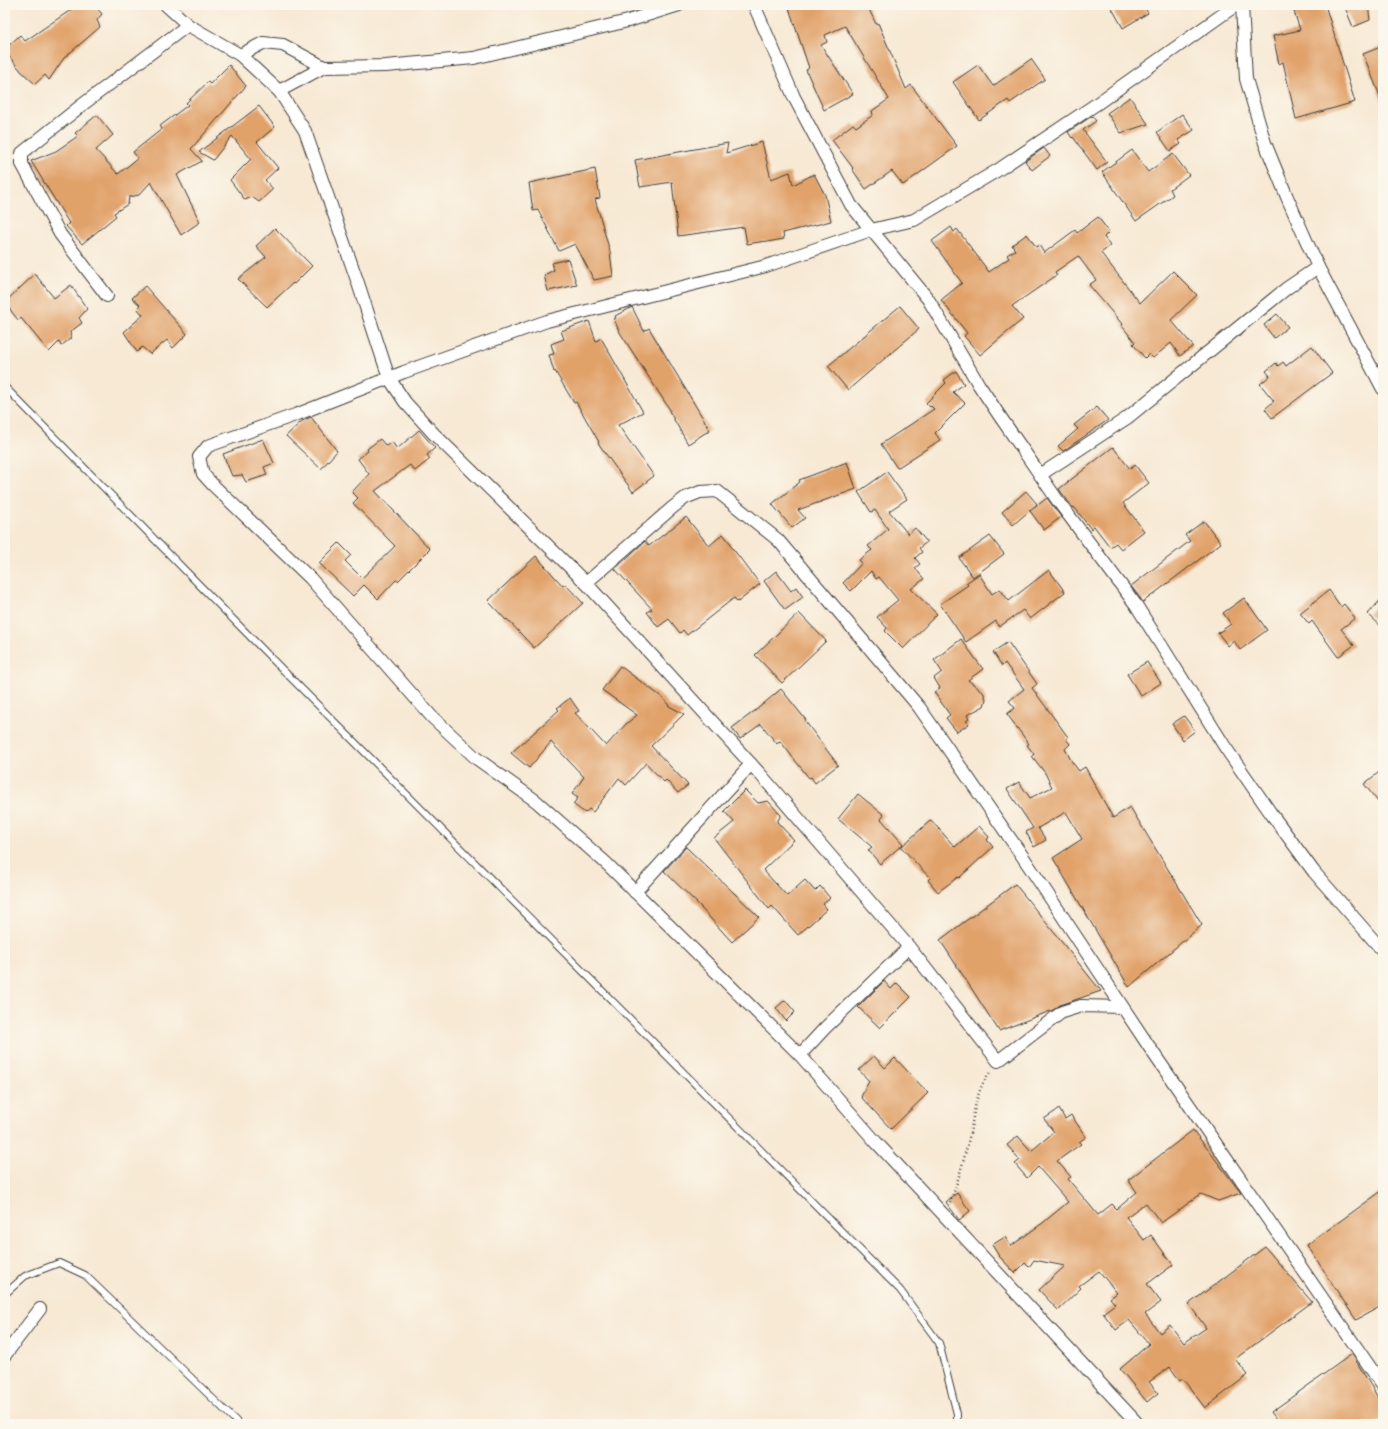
<svg xmlns="http://www.w3.org/2000/svg" width="1388" height="1429" viewBox="0 0 1388 1429" font-family="'Playpen Sans',sans-serif">
<rect width="100%" height="100%" fill="#fbf7ec"/>
<filter id="ink" filterUnits="userSpaceOnUse"><feTurbulence type="fractalNoise" baseFrequency=".025" numOctaves="2"/><feDisplacementMap in="SourceGraphic" scale="8" xChannelSelector="R" yChannelSelector="G"/><feConvolveMatrix kernelMatrix="1 2 1 2 8 2 1 2 1" color-interpolation-filters="sRGB"/></filter>
<filter id="wash" filterUnits="userSpaceOnUse"><feTurbulence type="fractalNoise" baseFrequency=".012" numOctaves="4" result="noise"/><feDisplacementMap in="SourceGraphic" scale="16" xChannelSelector="R" yChannelSelector="G"/><feGaussianBlur stdDeviation="0.9" result="paint"/><feColorMatrix in="noise" values="0 0 0 0 0 0 0 0 0 0 0 0 0 0 0 0 0 1.4 0 .05"/><feComposite in="paint" operator="in"/></filter>
<g filter="url(#wash)">
<rect width="100%" height="100%" fill="#f7e9d4"/>
<g id="blocks">
<g fill="#e1a26a">
<path d="M78 5H94L102 14 97 20 100 27 64 58 49 80 45 75 35 84 21 71 5 51V49L20 35 25 41Z"/>
<path d="M788 5H867L876 24 878 23 906 89 911 85 957 146 903 185 892 171 866 189 852 169 853 168 832 140 853 124 856 127 873 115 872 111 889 99 845 26 825 35 827 42 821 45 853 94 824 110 806 70 809 68Z"/>
<path d="M1110 5H1143L1148 13 1123 28Z"/>
<path d="M1292 5H1325L1355 102 1296 119 1283 62 1279 64 1273 36 1300 30Z"/>
<path d="M1344 5H1368L1370 20 1353 27Z"/>
<path d="M1383 46V101H1382L1363 54Z"/>
<path d="M1031 59 1045 79 1010 103 1008 100 979 120 953 82 978 65 993 86Z"/>
<path d="M229 65 246 86 191 149 202 161 177 175 200 222 181 235 151 182 139 195 129 197 128 204 114 213 116 216 82 244 66 226 69 223 31 161 56 151 78 136 75 133 97 115 113 135 96 150 118 174 138 158 133 152 162 129 160 126 188 105 186 103 208 82 210 84Z"/>
<path d="M1130 97 1148 124 1121 133 1107 113Z"/>
<path d="M259 106 275 127 257 142 278 168 265 180 273 189 259 202 252 197 245 200 230 180 251 159 232 136 213 160 199 152Z"/>
<path d="M1182 114 1194 130 1178 140 1181 144 1170 151 1157 132Z"/>
<path d="M1092 116 1096 121 1083 130 1107 162 1097 170 1073 137 1072 138 1068 132Z"/>
<path d="M762 142 771 179 790 172 793 185 814 174 825 195 831 221 783 233 784 239 767 242 766 241 747 244 744 227 678 236 672 182 640 187 635 160 728 143 726 153Z"/>
<path d="M1044 148 1050 156 1032 170 1025 161Z"/>
<path d="M1132 150 1148 172 1173 154 1189 175 1170 189 1173 195 1136 221 1102 172Z"/>
<path d="M595 169 600 198 595 199 610 252 613 276 594 280 575 244 559 251 538 210 533 211 529 183Z"/>
<path d="M1098 217 1109 232 1104 237 1110 246 1101 253 1140 303 1173 271 1197 295 1171 320 1193 346 1180 356 1171 343 1153 358 1149 354 1145 358 1133 344 1135 342 1121 325 1122 324 1089 285 1096 280 1078 256 1055 272 1057 275 1012 306 1023 319 980 355 964 336 967 333 941 300 962 283 932 241 951 227 954 232 957 229 989 272 1009 258 1007 255 1015 250 1012 245 1027 234 1036 247 1039 245 1044 253 1075 230 1077 233Z"/>
<path d="M275 228 312 266 294 284 293 283 267 307 238 279 266 257 256 246Z"/>
<path d="M568 259 577 285 548 291 544 275 554 270 552 263Z"/>
<path d="M35 274 54 298 71 285 87 309 79 318 82 323 70 332 71 338 61 346 59 342 49 352 21 318 18 320 5 303V302Z"/>
<path d="M145 286 187 334 173 348 167 340 150 354 142 347 137 352 124 332 143 315 137 308 140 305 132 298Z"/>
<path d="M900 306 919 329 848 390 828 366Z"/>
<path d="M632 307 644 331 649 328 710 430 688 444 669 411 670 410 619 331 614 319 616 318 615 316Z"/>
<path d="M1277 314 1288 327 1274 338 1264 325Z"/>
<path d="M589 321 596 341 601 338 643 412 618 425 654 476 633 492 598 443 599 442 576 402 574 403 555 371 554 372 549 355 554 354 551 344 564 339 561 331Z"/>
<path d="M1312 346 1332 373 1272 418 1265 409 1274 401 1260 384 1270 376 1266 371 1276 363 1278 366 1283 362 1286 366Z"/>
<path d="M956 371 964 384 953 392 965 403 935 433 940 440 897 468 881 444 934 409 931 406 930 407 926 403 946 383 944 380Z"/>
<path d="M1097 407 1108 420 1063 451 1058 446 1078 429 1074 425Z"/>
<path d="M311 417 337 451 321 469 286 436 302 421Z"/>
<path d="M419 430 435 448 427 455 430 459 415 471 410 465 375 491 430 549 398 581 396 580 378 599 364 585 353 596 319 563 339 543 351 555 345 561 362 578 395 546 353 503 358 498 352 492 369 474 358 459 368 451 367 449 380 439 386 446 392 442 397 449Z"/>
<path d="M263 439 274 463 264 467 267 475 246 482 242 475 232 476 223 454Z"/>
<path d="M1113 447 1130 469 1135 465 1149 483 1123 503 1144 531 1121 549 1116 543 1110 547 1094 526 1091 529 1074 507 1073 508 1059 489Z"/>
<path d="M847 462 856 489 798 510 805 518 792 528 772 504 800 482 799 480Z"/>
<path d="M887 472 907 499 889 511 908 534 915 528 927 542 919 548 922 552 915 558 920 564 915 568 924 579 911 589 937 614 903 649 885 631 887 628 877 617 898 600 879 577 876 579 871 571 851 591 843 583 862 563 859 560 872 550 868 546 888 529 875 510 871 512 858 492Z"/>
<path d="M1026 491 1037 504 1013 525 1002 512Z"/>
<path d="M1047 498 1061 517 1044 530 1030 511Z"/>
<path d="M686 517 709 546 723 534 731 544 730 545 760 584 738 602 734 598 687 635 683 630 680 633 669 619 658 627 647 612 652 609 615 569 645 541 649 546Z"/>
<path d="M1204 521 1221 543 1143 602 1131 586 1190 541 1185 535Z"/>
<path d="M990 536 1004 554 973 577 959 558Z"/>
<path d="M536 556 563 586 565 584 583 603 534 648 507 619 506 620 488 601Z"/>
<path d="M1049 570 1065 592 1030 619 1023 610 999 627 996 621 966 642 940 604 968 585 966 583 979 574 992 594 1000 589 1009 601Z"/>
<path d="M776 571 791 591 796 587 803 597 785 610 764 581Z"/>
<path d="M1329 590 1341 607 1344 604 1355 618 1341 629 1354 645 1338 657 1312 621 1309 624 1300 613Z"/>
<path d="M1383 597V628L1368 614Z"/>
<path d="M1244 598 1267 630 1240 650 1234 641 1228 646 1218 633 1231 624 1223 613Z"/>
<path d="M799 613 826 641 782 683 755 655Z"/>
<path d="M961 639 983 669 968 680 983 692 986 699 984 706 967 715 969 719 966 721 969 724 957 732 946 718 950 715 934 692 940 688 934 678 942 672 934 660Z"/>
<path d="M1008 642 1037 684 1032 688 1068 737 1066 739 1070 744 1065 749 1072 762 1079 771 1085 767 1113 818 1130 807 1202 925 1129 987 1053 858 1082 839 1066 812 1038 828 1046 840 1034 847 1026 832 1033 828 1007 789 1019 782 1030 798 1052 787 1045 773 1032 756 1034 754 1027 745 1029 744 1007 714 1015 708 1009 701 1024 689 1005 663 1002 666 993 652Z"/>
<path d="M1147 662 1161 683 1141 696 1127 674Z"/>
<path d="M620 666 663 698 669 706 684 714 651 746 688 785 678 793 666 780 664 782 646 763 626 785 619 778 593 812 589 809 585 813 573 804 578 798 572 794 584 777 551 742 529 768 511 753 559 710 557 708 570 698 579 711 575 713 606 746 626 724 637 715 602 690Z"/>
<path d="M781 689 806 720 805 721 838 765 815 783 811 777 809 778 780 741 777 744 761 724 740 739 732 728 756 710Z"/>
<path d="M1184 716 1195 731 1183 740 1172 724Z"/>
<path d="M1383 769V808L1364 784Z"/>
<path d="M745 790 758 803 768 801 781 815 777 822 794 840 763 870 787 896 805 880 815 891 820 886 830 898 823 904 827 909 798 935 772 906 769 909 714 838 734 822 724 811Z"/>
<path d="M858 794 884 815 881 819 903 844 880 864 868 850 872 847 838 819Z"/>
<path d="M931 820 955 847 979 826 989 837 987 840 993 847 959 878 958 877 938 892 928 880 930 878 901 847Z"/>
<path d="M686 847 759 917 732 942 701 908V907L664 871Z"/>
<path d="M1015 884 1101 991 1060 1005 1053 1010 999 1031 940 940Z"/>
<path d="M884 981 891 989 897 983 911 997 880 1028 858 1007Z"/>
<path d="M785 1000 795 1012 786 1021 776 1008Z"/>
<path d="M874 1056 885 1068 895 1058 928 1093 891 1129 861 1097 869 1081 859 1070Z"/>
<path d="M1059 1109 1065 1119 1071 1115 1086 1137 1079 1142 1081 1144 1057 1161 1071 1177 1068 1179 1098 1215 1112 1204 1117 1209 1137 1192 1128 1180 1193 1130 1241 1193 1218 1201 1201 1194 1161 1223 1146 1203 1126 1217 1144 1240 1151 1235 1173 1265 1147 1284 1161 1302 1145 1314 1160 1333 1170 1325 1184 1343 1206 1328 1189 1304 1265 1247 1312 1302 1235 1359 1248 1375 1205 1408 1183 1379 1180 1381 1170 1367 1149 1382 1158 1393 1147 1402 1120 1369 1149 1344 1129 1320 1116 1330 1103 1313 1115 1304 1110 1298 1117 1293 1099 1271 1079 1286 1081 1288 1058 1310 1039 1290 1065 1266 1034 1260 1029 1267 1025 1263 1015 1273 999 1256 992 1245 1005 1237 1011 1246 1044 1222 1068 1202 1038 1167 1027 1178 1015 1164 1020 1160 1007 1145 1018 1136 1031 1151 1054 1132 1044 1119Z"/>
<path d="M1383 1190V1305L1356 1320 1307 1245Z"/>
<path d="M957 1193 970 1211 959 1220 946 1202Z"/>
<path d="M1352 1354 1383 1406V1418L1376 1424H1280L1271 1412Z"/>
</g>
</g>
</g>
<g filter="url(#ink)">
<use href="#blocks" fill-opacity="0" stroke="#3d3b38" stroke-width="1"/>
<g fill="none" stroke-linecap="round" stroke-linejoin="round">
<g stroke="#3d3b38" stroke-width="8">
<g id="service">
<path d="M5 387 279 666 900 1290 939 1343 957 1414V1424"/>
<path d="M5 1294 25 1276 59 1263 85 1275 239 1424"/>
</g>
</g>
<g stroke="#3d3b38" stroke-width="14">
<g id="minor">
<path d="M166 5 188 25 240 55 279 91 305 131 358 283 389 378 405 402 434 434 586 583 761 775 909 947 998 1061 1062 1012 1081 1006 1122 1007"/>
<path d="M754 5 794 97 851 205 928 299 979 385 999 415 1058 501 1136 605 1225 747 1270 812 1314 872 1383 951"/>
<path d="M1242 5 1246 79 1265 143 1287 197 1318 267 1383 389"/>
<path d="M240 55 263 43 283 45 324 67"/>
<path d="M279 91 324 67 386 66 474 58 628 21 679 5"/>
<path d="M107 296 60 234 22 164V153L82 105 188 25"/>
<path d="M1040 475 1127 418 1287 288 1318 267"/>
<path d="M586 583 672 508 685 498 700 492 717 491 778 540 919 707 1023 857 1156 1057 1383 1386"/>
<path d="M635 892 751 764"/>
<path d="M800 1055 825 1028 909 947"/>
<path d="M5 1355 40 1309"/>
<path d="M1138 1424 876 1142 800 1055 606 863 536 801 476 758 432 717 310 578 213 485 203 474 199 457 208 446 298 414 404 372 547 321 766 266 871 230 914 220 998 170 1095 105 1236 5"/>
</g>
</g>
<path stroke="#3d3b38" stroke-width="2.5" stroke-dasharray="1 3" stroke-linecap="butt" d="M950 1203C958 1181 964 1160 969 1138 975 1112 974 1093 991 1071"/>
<use href="#service" stroke="#fff" stroke-width="6"/>
<use href="#minor" stroke="#fff" stroke-width="12"/>
</g>
</g>
<rect width="1388" height="1429" fill="none" stroke="#fbf7ec" stroke-width="20"/>
</svg>
